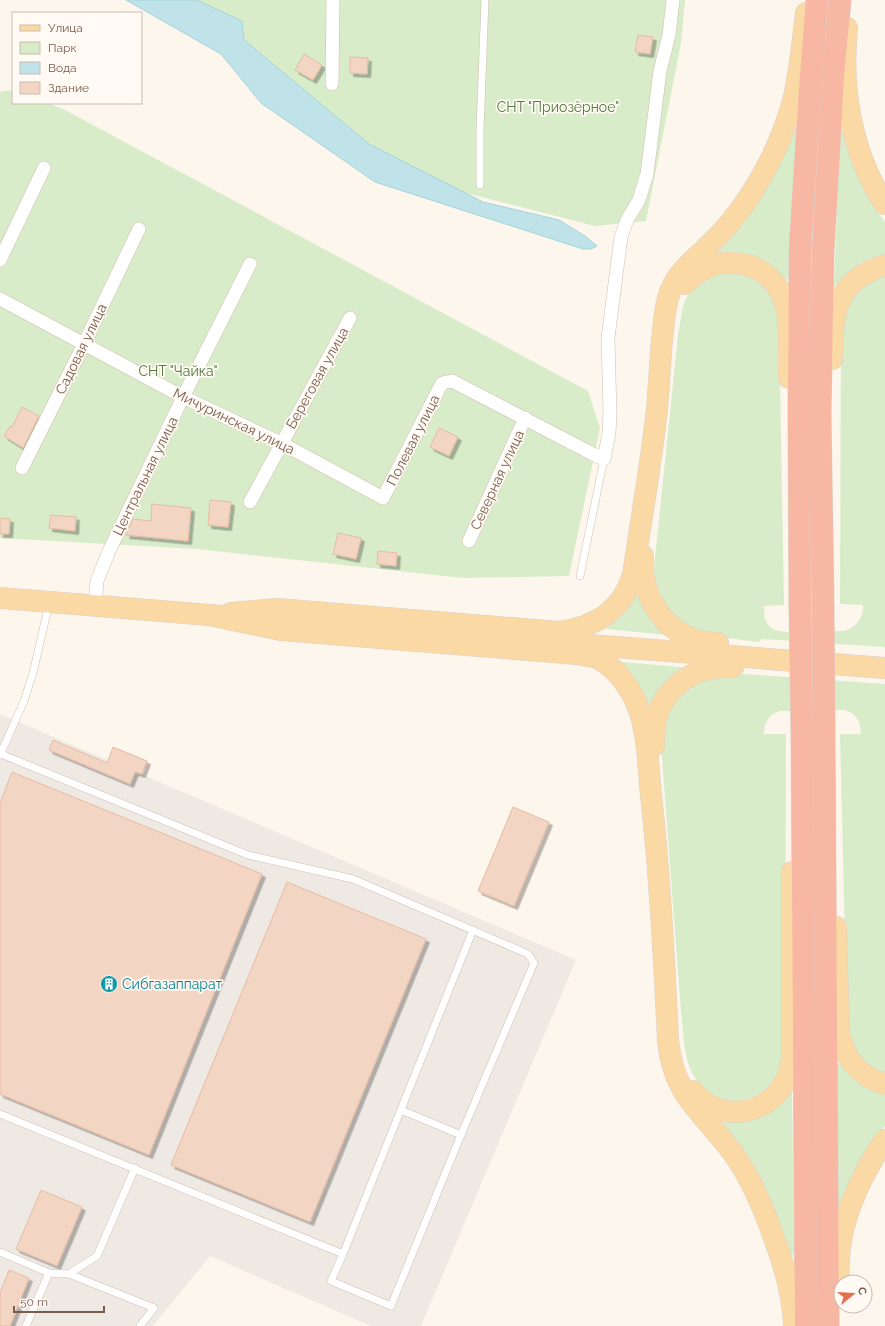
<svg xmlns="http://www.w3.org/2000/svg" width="885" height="1326" viewBox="0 0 885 1326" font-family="Raleway,sans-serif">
<defs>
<filter id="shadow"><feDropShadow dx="3.5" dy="3.5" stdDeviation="0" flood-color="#0004"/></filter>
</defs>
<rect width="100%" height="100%" fill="#fdf6ec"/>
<path fill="#efe9e4" d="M0 714 576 960 421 1326H371L210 1256 153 1326H0Z"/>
<g fill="#d8ecc9">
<path d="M154 0H685L681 43 646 221 595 226 388 173Z"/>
<path d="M12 90H13V103H48L65 110 588 391 600 428 569 576 463 578 197 549 0 538V92Z"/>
<path d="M795 128 797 130 788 278 786 280C762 256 749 248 715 255L714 253Z"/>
<path d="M841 128 872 203 885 222V254C871 257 859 263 848 273 843 277 839 282 834 286L840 130Z"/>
<path d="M742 272 760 281 773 298 779 320 784 605 764 606C764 624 768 630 786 632L844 631C856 628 864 617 863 605L840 604 841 328C843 322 845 314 847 307 854 292 870 281 885 275V648L883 647 762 639 758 642 705 635 683 623 673 614 664 602 655 579 654 568 678 335 683 306 686 298 691 290 714 273Z"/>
<path d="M638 590 667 635 606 629 628 608Z"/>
<path d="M623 662 680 667 682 668 650 707 639 688 620 663Z"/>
<path d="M730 673 885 684V1075L864 1064 852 1046 847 1021 840 734H861C860 721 857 713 844 710L780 711C769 714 764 723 764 734H786L785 1047C783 1060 781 1071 773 1082 761 1097 736 1106 717 1099 708 1095 700 1086 695 1078 683 1059 684 1034 681 1012L662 758V742L667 718 678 696 695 681Z"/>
<path d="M838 1063C842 1066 845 1071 849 1074 859 1085 871 1091 885 1094V1126L872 1144 838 1212 836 1064Z"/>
<path d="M790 1089 792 1093 794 1254 792 1256 722 1123Z"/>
</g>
<path fill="#bfe3e8" stroke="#a5d3da" d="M126 0H197L242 21 244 40 369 144 483 202 559 220 585 236 597 246 591 249H583L375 182 261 103 221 54Z"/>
<g fill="#f3d5c3" stroke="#e6bba3" filter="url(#shadow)">
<path d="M638 35 653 37 650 54 635 52Z"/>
<path d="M304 54 322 65 313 80 295 70Z"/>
<path d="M350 57 368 58 367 74 350 73Z"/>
<path d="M22 407 39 416 23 448 4 436 10 426 12 427Z"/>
<path d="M439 428 458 437 449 456 430 447Z"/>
<path d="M210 500 231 502 228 527 208 525Z"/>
<path d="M152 504 191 508 188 541 126 535 133 519 151 521Z"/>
<path d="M51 515 76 517 75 531 49 528Z"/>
<path d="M0 518 10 519 9 534H0Z"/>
<path d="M338 533 361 538 356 559 333 554Z"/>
<path d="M378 551 397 553 396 566 377 564Z"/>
<path d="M53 740 107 763 113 747 147 761 142 774 135 772 130 784 49 750Z"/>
<path d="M12 772 262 874 149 1155 0 1094V803Z"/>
<path d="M513 807 549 822 514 906 478 891Z"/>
<path d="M287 882 426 939 310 1222 171 1165Z"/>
<path d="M41 1190 82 1207 57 1266 16 1249Z"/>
<path d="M9 1270 29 1278 10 1326H0V1293Z"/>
</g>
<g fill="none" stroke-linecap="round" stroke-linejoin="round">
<g stroke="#d1beb0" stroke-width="8">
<g id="lane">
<path d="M480 185V130L485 0"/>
<path d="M580 576 604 459"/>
<path d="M0 755 24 701 33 673 49 604"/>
<path d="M401 1110 461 1135"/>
<path d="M0 1114 343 1254 331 1281 391 1306 461 1135 534 963 528 954 353 879 248 855 1 754"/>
<path d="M0 1252 49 1273 69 1274 97 1256 135 1168"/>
<path d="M343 1254 473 930"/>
<path d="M69 1274 154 1308 140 1326"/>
<path d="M26 1326 49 1273"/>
</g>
</g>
<g stroke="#d1beb0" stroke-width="14">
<g id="street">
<path d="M332 84 333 0"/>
<path d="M0 260 44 168"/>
<path d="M0 299 183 397 281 443 383 498 442 383 452 381 593 454 604 459 609 433 610 414 608 338 621 237 627 220 639 200 647 174 660 71 669 35 673 0"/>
<path d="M22 468 84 344 139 229"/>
<path d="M250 502 350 318"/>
<path d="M469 541 525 418"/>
<path d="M95 606 97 581 109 551 183 397 250 264"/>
</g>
</g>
<g stroke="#dad1cd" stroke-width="22">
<g id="primary">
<path d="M847 28C841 88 851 154 885 204"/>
<path d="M685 284C698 270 714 261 734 263 764 264 784 287 788 316 790 335 788 359 789 378"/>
<path d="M832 359C833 312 834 282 885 265"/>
<path d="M643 556C640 591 660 627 693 639 701 642 709 643 718 643"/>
<path d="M0 598 222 616"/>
<path d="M231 613 277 609 559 632C595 627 622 611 633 575 641 520 651 465 657 409 659 386 660 363 662 340 664 324 664 307 670 292 676 275 689 264 702 252 713 241 724 231 733 219 761 184 783 140 794 97 800 69 803 41 806 13"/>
<path d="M209 615 281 630 578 654C585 655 592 656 599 659 616 668 630 687 637 705 648 730 648 767 651 795 660 876 664 958 668 1040 673 1098 705 1113 735 1156 752 1180 763 1207 773 1235 784 1265 793 1294 794 1326"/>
<path d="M577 644 885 668"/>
<path d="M654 746C651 697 685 665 733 667"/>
<path d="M836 927 839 1032C844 1057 859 1077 885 1084"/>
<path d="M693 1091C719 1124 768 1116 786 1080 789 1073 791 1066 792 1059V872"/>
<path d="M838 1295C838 1277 838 1258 841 1240 848 1203 864 1171 885 1140"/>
</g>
</g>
<g stroke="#dad1cd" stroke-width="23">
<g id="highway">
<path d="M800 604 799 412 800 251 811 75 817 0"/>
<path d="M823 604 820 414 823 252 833 76 840 0"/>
<path d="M802 733 806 1326"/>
<path d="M824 733 828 1326"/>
</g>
</g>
<use href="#lane" stroke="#fff" stroke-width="7"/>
<use href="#street" stroke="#fff" stroke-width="13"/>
<use href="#primary" stroke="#fbd9a5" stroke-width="21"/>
<use href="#highway" stroke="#f7b7a3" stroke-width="22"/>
<g stroke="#dad1cd" stroke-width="23" stroke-linecap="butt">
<g id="highway-bridge">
<path d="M800 604 802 733"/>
<path d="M823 604 824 733"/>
</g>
</g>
<use href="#highway-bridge" stroke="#f7b7a3" stroke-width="22"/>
</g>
<defs>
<g id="building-disc" transform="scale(0.9)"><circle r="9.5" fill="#0f9aa8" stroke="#fffaf3"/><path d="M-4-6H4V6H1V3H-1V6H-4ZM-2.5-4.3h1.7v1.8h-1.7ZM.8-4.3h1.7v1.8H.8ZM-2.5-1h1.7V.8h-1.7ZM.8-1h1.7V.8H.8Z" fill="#fff"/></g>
</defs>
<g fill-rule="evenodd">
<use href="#building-disc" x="109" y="984"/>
</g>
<g text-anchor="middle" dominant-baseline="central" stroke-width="3.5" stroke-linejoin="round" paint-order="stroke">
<g font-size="14" fill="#537a41" stroke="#fffaf3">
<text x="558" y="107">СНТ "Приозёрное"</text>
<text x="178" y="371">СНТ "Чайка"</text>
</g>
<g font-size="14" fill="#7a5c4d" stroke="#fffaf3">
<text transform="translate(81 349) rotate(-64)">Садовая улица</text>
<text transform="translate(317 378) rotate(-61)">Береговая улица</text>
<text transform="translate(234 421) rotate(26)">Мичуринская улица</text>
<text transform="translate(413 440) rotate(-63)">Полевая улица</text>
<text transform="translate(145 476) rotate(-64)">Центральная улица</text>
<text transform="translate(497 480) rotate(-65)">Северная улица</text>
</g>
<g font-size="14" fill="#0d838f" stroke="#fffaf3" text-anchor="start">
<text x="122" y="984">Сибгазаппарат</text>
</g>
</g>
<rect x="12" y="12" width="130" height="92" fill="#fffaf3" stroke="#cabbb1"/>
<rect x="20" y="25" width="20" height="6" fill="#fbd9a5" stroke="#cabbb1"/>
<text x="48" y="32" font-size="12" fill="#7a5c4d">Улица</text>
<rect x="20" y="42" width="20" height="12" fill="#d8ecc9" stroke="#cabbb1"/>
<text x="48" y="52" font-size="12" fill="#7a5c4d">Парк</text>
<rect x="20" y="62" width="20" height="12" fill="#bfe3e8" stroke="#cabbb1"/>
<text x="48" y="72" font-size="12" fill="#7a5c4d">Вода</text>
<rect x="20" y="82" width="20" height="12" fill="#f3d5c3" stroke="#cabbb1"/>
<text x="48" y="92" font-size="12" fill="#7a5c4d">Здание</text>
<g transform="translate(853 1294) rotate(72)"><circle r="19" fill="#fffaf3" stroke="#cabbb1"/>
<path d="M0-3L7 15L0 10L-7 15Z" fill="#e76f51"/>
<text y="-6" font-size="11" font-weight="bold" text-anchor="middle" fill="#7a5c4d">С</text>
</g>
<path d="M14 1306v6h90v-6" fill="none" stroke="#7a5c4d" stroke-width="2"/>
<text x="20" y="1306" font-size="12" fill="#7a5c4d" stroke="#fffaf3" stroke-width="3" paint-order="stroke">50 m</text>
</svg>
